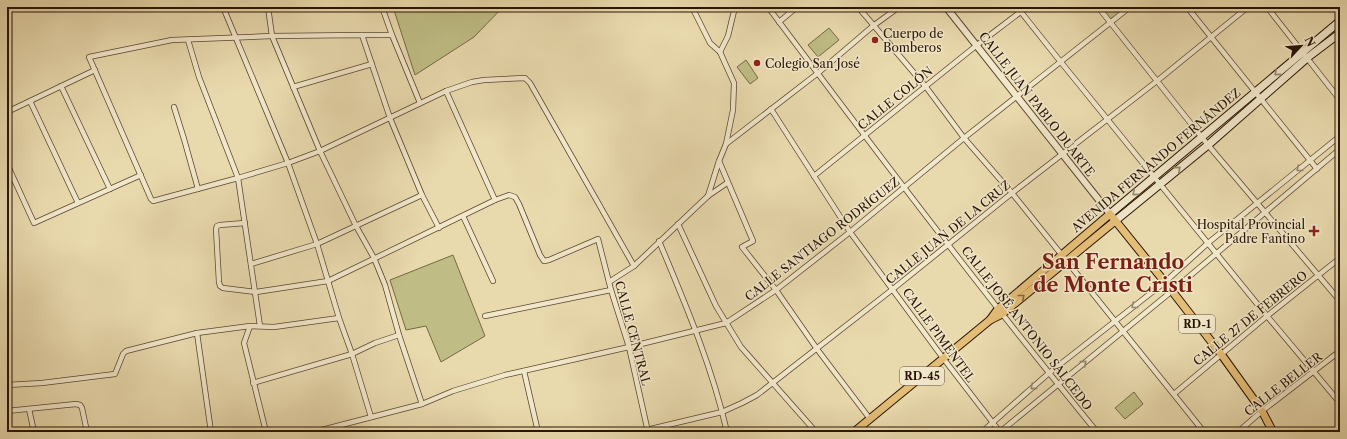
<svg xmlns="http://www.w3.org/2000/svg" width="1347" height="439" viewBox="0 0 1347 439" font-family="'Libre Caslon Text',serif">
<rect width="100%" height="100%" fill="#e9daae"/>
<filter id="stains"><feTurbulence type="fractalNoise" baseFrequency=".005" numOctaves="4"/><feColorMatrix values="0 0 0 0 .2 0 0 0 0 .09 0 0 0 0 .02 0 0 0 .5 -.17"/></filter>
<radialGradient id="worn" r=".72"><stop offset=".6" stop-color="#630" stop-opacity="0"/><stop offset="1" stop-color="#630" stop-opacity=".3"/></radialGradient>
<g fill="#bfbd85" stroke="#746844">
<path d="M393 7H503L474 37 415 75Z"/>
<path d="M1098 7H1130L1111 23Z"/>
<path d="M829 28 839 40 818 57 808 45Z"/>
<path d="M746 60 758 78 750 84 737 67Z"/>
<path d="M453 255 485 336 441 362 426 326 406 330 390 280Z"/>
<path d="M1134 392 1143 404 1125 419 1115 408Z"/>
</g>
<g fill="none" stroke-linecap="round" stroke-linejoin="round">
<g stroke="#59462e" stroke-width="6">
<g id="minor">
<path d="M223 7 288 163 317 244 339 318 352 354 371 417"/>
<path d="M268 7 272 36 320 151 356 226 374 258 385 285 399 335 422 404"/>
<path d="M382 7 392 35"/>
<path d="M692 7 710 43 720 52 734 83 733 110 726 144 719 161 708 196"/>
<path d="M768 7C875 150 983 293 1097 432"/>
<path d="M858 7 926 87 964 138 1012 193 1204 432"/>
<path d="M1017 7 1060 61 1267 316 1340 403"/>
<path d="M1098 7 1208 145 1340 301"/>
<path d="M1187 7 1317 169"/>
<path d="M1267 7 1340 100"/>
<path d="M779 22 797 7"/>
<path d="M362 35H392L420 103"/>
<path d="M188 40 199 77 238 178 260 326"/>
<path d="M720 52 728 36 735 7"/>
<path d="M61 86 110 189"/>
<path d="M293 87 372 64"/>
<path d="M446 91 495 200"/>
<path d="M30 101 78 203"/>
<path d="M174 107 184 139 198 189"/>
<path d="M771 109 850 232 943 358 1000 432"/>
<path d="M7 112 95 70"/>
<path d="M726 144 818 73 873 26 899 7"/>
<path d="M719 161 753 241 742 247 776 290 817 349 870 419"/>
<path d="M7 164 34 223 141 175"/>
<path d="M814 176 977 45 1027 7"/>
<path d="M463 216 493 281"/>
<path d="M245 223 220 225 217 226 216 229 219 282 220 286 223 288 256 292 328 281 495 200 509 195 515 197 519 204 540 255 544 261 549 260 598 239 611 290 629 347 648 432"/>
<path d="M678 224 716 306 741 347 816 432"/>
<path d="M439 228 422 195 390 118 362 35 272 36 172 40 89 57 151 199 153 201 238 178 288 163 320 151 446 91 472 82 484 80 525 78 530 83 634 266"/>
<path d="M659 241C685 303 712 366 727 432"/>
<path d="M251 264 317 244 422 195"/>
<path d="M609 282 634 266 708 196 727 183"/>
<path d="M485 316 611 290"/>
<path d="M250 326 244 343 266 432"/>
<path d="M197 333 211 432"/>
<path d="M524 371 538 432"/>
<path d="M253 383 352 354 375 343 399 335"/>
<path d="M7 385 42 383 115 374 123 354 126 351 197 333 250 326 274 327 339 318"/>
<path d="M1174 394 1267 316 1340 258"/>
<path d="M29 409 34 432"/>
<path d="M7 411 76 404 80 405 82 408 87 432"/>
<path d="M314 432 422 404 453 391 505 375 629 347 726 323 776 290 850 232 964 138 1130 7"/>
<path d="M638 432 722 412 742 403 757 395 893 289 1012 193 1157 81 1248 7"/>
<path d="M982 432 1049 373 1165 282 1208 243 1340 136"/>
<path d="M1000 432 1172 291 1340 149"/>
<path d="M1238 432 1262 411 1340 351"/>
</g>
</g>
<g stroke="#59462e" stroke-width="8">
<path id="tertiary" d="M946 7 1110 214"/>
</g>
<g stroke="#291403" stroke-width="9">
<g id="secondary">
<path d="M1110 214 1340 21"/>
<path d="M1115 221 1208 145 1307 58 1340 33"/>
</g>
</g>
<g stroke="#291403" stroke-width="9">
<g id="primary">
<path d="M990 320 998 309 1110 214 1172 291 1221 354 1262 411 1273 432"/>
<path d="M854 432 990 320 1002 314 1115 221"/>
</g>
</g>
<use href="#minor" stroke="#f1e7ca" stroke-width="4.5"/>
<use href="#tertiary" stroke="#f1e7ca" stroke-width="6"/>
<use href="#secondary" stroke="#f1e7ca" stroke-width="7"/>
<use href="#primary" stroke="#e4bd77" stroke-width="7"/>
</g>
<defs><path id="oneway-chevron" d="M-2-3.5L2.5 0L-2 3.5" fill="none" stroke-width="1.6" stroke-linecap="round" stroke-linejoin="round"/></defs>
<g stroke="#978870">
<use href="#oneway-chevron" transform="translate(1277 73) rotate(140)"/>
<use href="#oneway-chevron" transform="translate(1178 169) rotate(-40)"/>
<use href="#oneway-chevron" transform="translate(1299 169) rotate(141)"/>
<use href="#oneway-chevron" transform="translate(1135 193) rotate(140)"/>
<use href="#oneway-chevron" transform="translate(1134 306) rotate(142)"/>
<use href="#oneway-chevron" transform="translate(1084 363) rotate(-40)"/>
<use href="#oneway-chevron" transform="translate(1033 387) rotate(139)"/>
</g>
<use stroke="#86683d" href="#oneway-chevron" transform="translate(1022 297) rotate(-39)"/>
<g fill="#8f2418" stroke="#f1e7ca" stroke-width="1.5">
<circle cx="875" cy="40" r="4"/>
<circle cx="757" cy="63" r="4"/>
<path d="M1312 225h4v4h4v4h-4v4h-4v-4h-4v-4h4z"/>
</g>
<g text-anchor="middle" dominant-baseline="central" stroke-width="3" stroke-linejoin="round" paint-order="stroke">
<g fill="#f1e7ca" stroke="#65533f" stroke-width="1">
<rect x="1179" y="315" width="36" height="18" rx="3"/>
<rect x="900" y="367" width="44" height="18" rx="3"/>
</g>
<g font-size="11" font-weight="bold" fill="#291403">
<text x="1197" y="324">RD-1</text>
<text x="922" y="376">RD-45</text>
</g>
<g font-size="12" fill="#291403" stroke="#f1e7ca" text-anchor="start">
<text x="883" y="33">Cuerpo de<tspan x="883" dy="14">Bomberos</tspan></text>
<text x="765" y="63">Colegio San José</text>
<text x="1305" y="224" text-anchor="end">Hospital Provincial<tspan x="1305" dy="14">Padre Fantino</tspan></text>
</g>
<g font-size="12" fill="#291403" stroke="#f1e7ca">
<text transform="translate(895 98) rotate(-39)">CALLE COLÓN</text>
<text transform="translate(1037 104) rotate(52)">CALLE JUAN PABLO DUARTE</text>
<text transform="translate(1156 160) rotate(-40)">AVENIDA FERNANDO FERNÁNDEZ</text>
<text transform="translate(948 232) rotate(-39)">CALLE JUAN DE LA CRUZ</text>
<text transform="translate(822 239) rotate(-38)">CALLE SANTIAGO RODRÍGUEZ</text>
<text transform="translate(1250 318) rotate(-39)">CALLE 27 DE FEBRERO</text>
<text transform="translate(1027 328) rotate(52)">CALLE JOSÉ ANTONIO SALCEDO</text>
<text transform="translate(633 333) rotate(75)">CALLE CENTRAL</text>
<text transform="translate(939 335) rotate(54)">CALLE PIMENTEL</text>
<text transform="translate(1283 384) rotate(-38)">CALLE BELLER</text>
</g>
<g font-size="20" font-weight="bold" fill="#7a1f14" stroke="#f1e7ca">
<text x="1113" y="262">San Fernando<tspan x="1113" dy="23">de Monte Cristi</tspan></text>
</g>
</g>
<rect width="1347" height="439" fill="none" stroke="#e9daae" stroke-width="24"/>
<rect x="8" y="8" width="1331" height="423" fill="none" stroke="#291403" stroke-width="2"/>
<rect x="12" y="12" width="1323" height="415" fill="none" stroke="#291403"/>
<g transform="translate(1301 46) rotate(64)" stroke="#f1e7ca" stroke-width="3" paint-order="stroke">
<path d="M0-3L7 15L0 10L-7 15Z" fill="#291403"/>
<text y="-6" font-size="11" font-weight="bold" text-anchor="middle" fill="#291403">N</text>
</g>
<rect width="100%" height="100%" filter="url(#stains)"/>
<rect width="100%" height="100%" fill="url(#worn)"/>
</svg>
